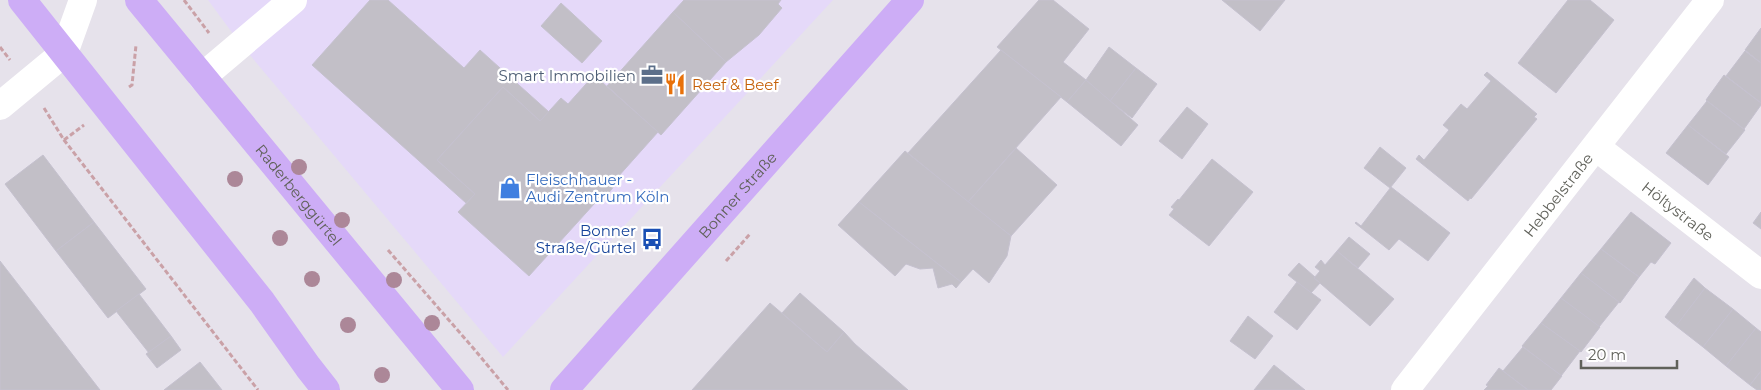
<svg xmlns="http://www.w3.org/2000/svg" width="1761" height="390" viewBox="0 0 1761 390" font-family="Montserrat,sans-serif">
<rect width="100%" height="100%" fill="#e6e2eb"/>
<path fill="#e5d9f9" d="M208 0H833L503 357 239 42Z"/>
<g fill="#c2bfc7" stroke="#c5c1cf">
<path d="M370 0H388L464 68 480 50 549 112 540 121 503 87 437 160 475 194 466 203 312 65Z"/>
<path d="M684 0H781L778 4 782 8 759 35 726 62 673 12Z"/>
<path d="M1039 0H1053L1089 29 1063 62 1086 80 1067 102 997 47Z"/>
<path d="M1222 0H1285L1260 31Z"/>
<path d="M1568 0H1590L1614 20 1556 93 1518 63Z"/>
<path d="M561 3 602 41 582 63 541 26Z"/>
<path d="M673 12 726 62 661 135 607 86Z"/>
<path d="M1761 28V63L1745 50Z"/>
<path d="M1109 47 1136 68 1110 101 1086 80Z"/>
<path d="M1001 50 1061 97 968 202 908 153Z"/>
<path d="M1745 51 1761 63V103L1726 76Z"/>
<path d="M1136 68 1157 84 1132 118 1110 101Z"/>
<path d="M1487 72 1537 114 1534 117 1537 119 1471 199 1470 198 1468 201 1416 159 1419 155 1424 160 1449 130 1443 125 1461 104 1467 109 1491 81 1484 75Z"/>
<path d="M594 75 658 132 617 178 619 180 607 195 604 193 529 276 458 212 475 194 437 160 503 87 540 121 561 98 568 104Z"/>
<path d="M1724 75 1761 103V105L1744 129 1706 100Z"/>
<path d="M1086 80 1138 125 1121 146 1067 102Z"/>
<path d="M1707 101 1745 130 1726 154 1688 125Z"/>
<path d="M1187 107 1208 124 1182 159 1159 141Z"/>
<path d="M1688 125 1729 157 1708 185 1666 153Z"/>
<path d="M1380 147 1406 168 1390 188 1364 168Z"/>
<path d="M1016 148 1057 185 1011 236 968 202Z"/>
<path d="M905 151 1011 236 1007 256 989 283 973 269 961 282 859 202Z"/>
<path d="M43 155 94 222 56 251 5 184Z"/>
<path d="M1212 159 1253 192 1209 246 1169 215 1174 209 1171 207 1178 199 1179 200Z"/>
<path d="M1391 187 1450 233 1428 261 1399 239 1389 250 1355 223 1356 222 1361 226Z"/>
<path d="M859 202 961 282 956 288 952 284 938 288 933 268 920 269 906 264 895 276 838 225Z"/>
<path d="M1631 212 1671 243 1655 264 1651 262 1639 277 1601 249Z"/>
<path d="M1761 212V229L1753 223Z"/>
<path d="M94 222 146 289 108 318 56 251Z"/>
<path d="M1349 237 1370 254 1358 268 1337 251Z"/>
<path d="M1601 249 1639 277 1620 303 1581 273Z"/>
<path d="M1337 251 1394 299 1370 326 1314 278 1320 271 1315 267 1321 260 1325 265Z"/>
<path d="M0 261 100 390H0Z"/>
<path d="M1299 263 1315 277 1314 278 1320 283 1311 293 1288 275Z"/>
<path d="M1581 273 1619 302 1599 327 1561 298Z"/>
<path d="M1694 278 1705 288 1676 326 1665 317Z"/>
<path d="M1297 282 1321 300 1297 330 1274 312Z"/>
<path d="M1705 288 1733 309 1703 347 1676 326Z"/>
<path d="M800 293 844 332 827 352 782 313Z"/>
<path d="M139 294 171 336 149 353 116 311Z"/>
<path d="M1561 298 1600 327 1581 352 1541 323Z"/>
<path d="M770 303 827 352 844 332 855 344 908 390H692Z"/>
<path d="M1733 309 1756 328 1726 366 1703 347Z"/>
<path d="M1248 316 1273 336 1255 359 1230 341Z"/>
<path d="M1541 323 1580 351 1561 376 1522 346Z"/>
<path d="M1756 328 1761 332V371L1750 385 1726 366Z"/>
<path d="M171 336 181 350 157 368 146 354Z"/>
<path d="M1523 347 1562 376 1551 390H1528L1503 371Z"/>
<path d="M200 362 222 390H164Z"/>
<path d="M1274 365 1305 390H1254Z"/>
<path d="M1499 368 1503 371 1528 390H1484L1488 386 1486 385Z"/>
<path d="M1761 371V390H1757L1750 385Z"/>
</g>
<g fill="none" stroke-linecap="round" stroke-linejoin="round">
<g stroke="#caa1a7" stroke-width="3" stroke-dasharray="5 2.5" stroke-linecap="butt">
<path d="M184 0 209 33"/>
<path d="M0 47 10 60"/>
<path d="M129 87 132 85 136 45"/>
<path d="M44 108 64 140 258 390"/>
<path d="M64 140 84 125"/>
<path d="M388 250 474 349 508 390"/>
<path d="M726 261 750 234"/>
</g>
<g stroke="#fff" stroke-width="28">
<path d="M202 77 293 0"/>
<path d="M0 106 64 53 83 0"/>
<path id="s1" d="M1596 147 1761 275"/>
<path id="s2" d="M1405 390 1710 0"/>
</g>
<g stroke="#cdadf6" stroke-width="28">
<path d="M22 0 262 302 308 367 326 390"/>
<path id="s3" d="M139 0 460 390"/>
<path id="s4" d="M564 390 910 0"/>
</g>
</g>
<g fill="#ac8798">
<circle cx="299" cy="167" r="8"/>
<circle cx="235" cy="179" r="8"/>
<circle cx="342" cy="220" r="8"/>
<circle cx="280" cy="238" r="8"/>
<circle cx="312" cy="279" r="8"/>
<circle cx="394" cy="280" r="8"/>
<circle cx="432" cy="323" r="8"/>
<circle cx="348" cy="325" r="8"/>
<circle cx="382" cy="375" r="8"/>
</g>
<defs>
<g id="office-bare" transform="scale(1.725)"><path d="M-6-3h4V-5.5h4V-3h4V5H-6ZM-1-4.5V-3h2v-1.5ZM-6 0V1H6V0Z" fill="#5c6f8a" stroke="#fff" stroke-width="2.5" paint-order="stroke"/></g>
<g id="restaurant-bare" transform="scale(1.725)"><path d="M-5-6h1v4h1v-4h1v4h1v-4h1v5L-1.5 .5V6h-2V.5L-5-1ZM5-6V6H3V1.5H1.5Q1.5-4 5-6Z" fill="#e8710a" stroke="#fff" stroke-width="2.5" paint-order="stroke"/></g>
<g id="shop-bare" transform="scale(1.725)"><path d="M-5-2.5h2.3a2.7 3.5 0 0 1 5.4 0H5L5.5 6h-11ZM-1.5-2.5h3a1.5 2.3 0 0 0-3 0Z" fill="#3f7fe0" stroke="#fff" stroke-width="2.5" paint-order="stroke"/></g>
<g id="bus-bare" transform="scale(1.725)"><path d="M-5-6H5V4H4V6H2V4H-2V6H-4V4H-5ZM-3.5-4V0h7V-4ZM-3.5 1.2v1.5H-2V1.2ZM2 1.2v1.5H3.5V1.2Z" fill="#1a4fb4" stroke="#fff" stroke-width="2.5" paint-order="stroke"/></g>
</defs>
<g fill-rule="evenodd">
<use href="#office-bare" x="652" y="75"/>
<use href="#restaurant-bare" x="675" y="84"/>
<use href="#shop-bare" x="510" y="188"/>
<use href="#bus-bare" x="652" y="239"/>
</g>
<g text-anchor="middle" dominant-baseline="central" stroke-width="4.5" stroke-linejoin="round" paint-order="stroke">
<g font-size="15" fill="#4e5e75" stroke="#fff" text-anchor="end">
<text x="636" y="75">Smart Immobilien</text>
</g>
<g font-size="15" fill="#c56008" stroke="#fff" text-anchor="start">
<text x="692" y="84">Reef &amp; Beef</text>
</g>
<g font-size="15" fill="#366cbe" stroke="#fff" text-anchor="start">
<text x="526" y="179">Fleischhauer -<tspan x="526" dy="17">Audi Zentrum Köln</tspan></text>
</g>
<g font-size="15" fill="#60615a" stroke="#fff">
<text stroke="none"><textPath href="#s3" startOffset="252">Raderberggürtel</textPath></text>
<text stroke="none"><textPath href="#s4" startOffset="261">Bonner Straße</textPath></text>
<text stroke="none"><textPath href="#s2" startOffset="248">Hebbelstraße</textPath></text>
<text stroke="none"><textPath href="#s1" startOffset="104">Höltystraße</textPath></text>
</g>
<g font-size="15" fill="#164399" stroke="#fff" text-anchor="end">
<text x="636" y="230">Bonner<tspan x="636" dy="17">Straße/Gürtel</tspan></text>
</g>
</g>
<path d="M1581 360v8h96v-8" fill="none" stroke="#60615a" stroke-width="2.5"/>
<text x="1588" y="360" font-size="15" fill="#60615a" stroke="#ffffff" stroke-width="4" paint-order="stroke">20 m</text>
</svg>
